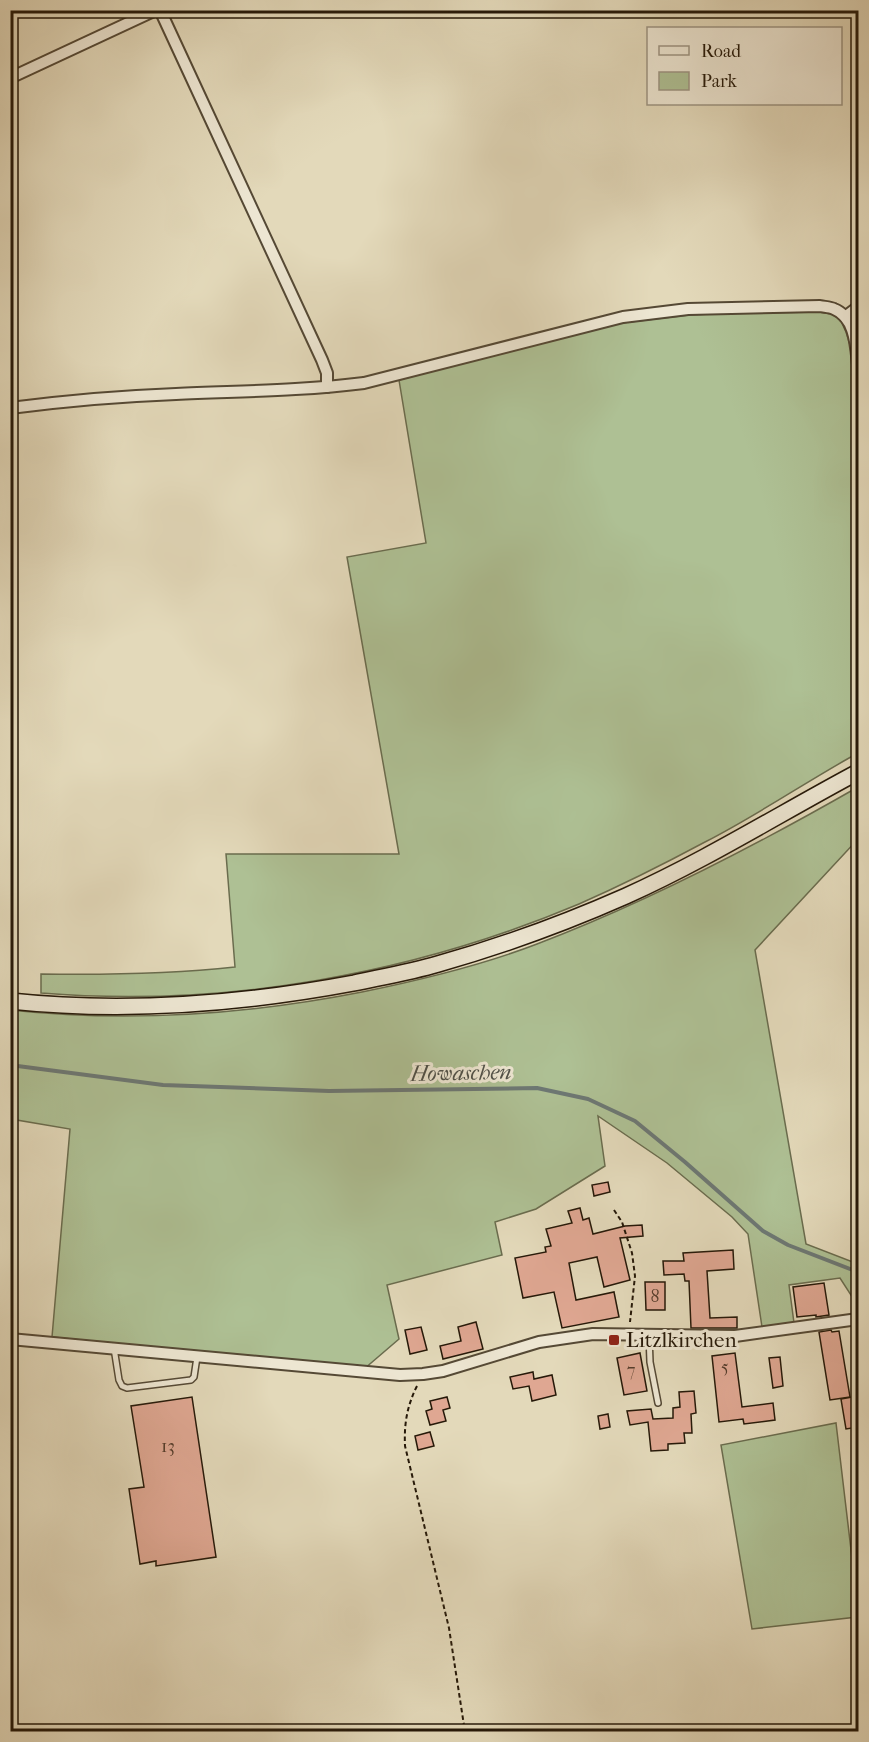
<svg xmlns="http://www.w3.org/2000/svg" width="869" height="1742" viewBox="0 0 869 1742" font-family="'IM FELL French Canon',serif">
<rect width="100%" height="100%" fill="#e3d9ba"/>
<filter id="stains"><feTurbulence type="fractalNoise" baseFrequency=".00333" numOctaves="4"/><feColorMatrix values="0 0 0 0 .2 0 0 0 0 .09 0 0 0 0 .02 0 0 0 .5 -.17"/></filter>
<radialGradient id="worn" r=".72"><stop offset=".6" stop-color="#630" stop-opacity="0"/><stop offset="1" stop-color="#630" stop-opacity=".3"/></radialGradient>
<g fill="#aec094" stroke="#6a6c4e" stroke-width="1.5">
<path d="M819 312 832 314 841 321 846 332 850 345 858 410V753C807 781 758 815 705 842 664 864 622 885 579 904 411 975 223 1008 41 993V974C106 975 170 974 235 967L226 854H399L347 557 426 543 399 380 509 350 621 323 689 315 732 313Z"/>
<path d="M858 787V839L755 950 806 1244 858 1264V1306L840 1278 789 1285 794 1323 762 1327 748 1234 732 1217 667 1163 598 1116 605 1166 536 1209 495 1222 502 1255 387 1285 399 1339 364 1369 52 1337 70 1129 11 1119 10 1010C130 1023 245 1015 362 992 421 980 480 966 537 944 648 902 755 846 858 787Z"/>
<path d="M836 1423 856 1592 857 1617 752 1629 721 1445Z"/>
</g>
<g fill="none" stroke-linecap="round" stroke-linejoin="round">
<path stroke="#6d7874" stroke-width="4" d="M10 1065 163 1085 329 1091 537 1088 588 1099 635 1121 685 1162 763 1231 788 1245 858 1272"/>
</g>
<g fill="#dfa792" stroke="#261909" stroke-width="1.5">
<path d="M608 1182 610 1192 594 1196 592 1185Z"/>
<path d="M580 1208 583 1220 589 1218 593 1234 625 1226 642 1225 643 1236 620 1238 630 1280 604 1287 597 1257 569 1263 576 1300 614 1292 619 1317 562 1328 554 1292 523 1298 515 1258 546 1252 545 1247 551 1246 546 1229 572 1223 568 1211Z"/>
<path d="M733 1250 734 1269 707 1271 710 1318 737 1317V1328H691L689 1281H685L684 1274 664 1275 663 1261H684L683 1253Z"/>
<path d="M645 1282H665V1310H646Z"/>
<path d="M824 1283 829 1315 816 1317V1315L797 1317 793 1287Z"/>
<path d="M476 1322 483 1349 443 1359 440 1346 461 1341 458 1327Z"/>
<path d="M421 1327 427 1350 410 1354 405 1330Z"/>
<path d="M831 1330 832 1332 839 1331 850 1397 830 1400 819 1332Z"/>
<path d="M640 1353 647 1391 624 1395 617 1358Z"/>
<path d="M735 1353 742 1407 773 1403 775 1420 744 1424 743 1419 719 1422 712 1356Z"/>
<path d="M780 1357 783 1386 773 1388 769 1358Z"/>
<path d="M533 1372 534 1379 552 1375 556 1395 532 1401 529 1386 513 1389 510 1377Z"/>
<path d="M694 1391 696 1413 691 1414 692 1433H684L685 1443 668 1444V1450L651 1451 648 1422 630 1425 627 1411 651 1409 653 1419 673 1418V1408L680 1407 679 1392Z"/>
<path d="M858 1396V1427L846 1429 841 1399Z"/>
<path d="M192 1397 216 1557 156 1566V1561L140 1564 129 1489 144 1487 131 1406Z"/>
<path d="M447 1397 450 1408 443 1410 446 1421 430 1425 426 1411 432 1409 430 1401Z"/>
<path d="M608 1414 610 1427 600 1429 598 1416Z"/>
<path d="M430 1432 434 1446 418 1450 415 1436Z"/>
</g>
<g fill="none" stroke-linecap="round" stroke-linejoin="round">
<g stroke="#554935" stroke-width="8">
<g id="lane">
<path d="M649 1335 650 1362 658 1403"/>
<path d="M114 1348 119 1380 122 1386 127 1388 191 1380 194 1377 197 1357"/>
</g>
</g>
<g stroke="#554935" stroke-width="14">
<g id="street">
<path d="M160 10 322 360 327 373V387"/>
<path d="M10 78 156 10"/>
<path d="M845 317 858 307"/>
<path d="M10 408C65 401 120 396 176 394 239 391 301 391 364 383L623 317 688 309 820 306C824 307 830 307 834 309 855 317 856 346 858 365"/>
<path d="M10 1339 400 1375 423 1374 443 1371 539 1342 593 1334 735 1336 858 1319"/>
</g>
</g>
<g stroke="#261909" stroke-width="18">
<path id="secondary" d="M10 1001C124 1013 242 1004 354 983 382 977 411 972 438 964 502 946 565 923 626 896 706 860 781 813 858 772"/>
</g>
<g stroke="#261909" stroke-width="2" stroke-dasharray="4.5 3" stroke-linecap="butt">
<path d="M614 1210 622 1222 632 1253 635 1276 630 1322"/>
<path d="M417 1386C407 1406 404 1424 405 1446L449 1628 465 1732"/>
</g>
<use href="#lane" stroke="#ede6d2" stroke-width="5"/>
<use href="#street" stroke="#ede6d2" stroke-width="10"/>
<use href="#secondary" stroke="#ede6d2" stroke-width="15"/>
</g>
<rect fill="#8f2418" stroke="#ede6d2" stroke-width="2" x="608" y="1334" width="12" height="12" rx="3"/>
<g text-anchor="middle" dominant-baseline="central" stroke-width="6" stroke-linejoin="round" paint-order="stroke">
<g font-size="18" fill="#543c2b">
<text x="655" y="1296">8</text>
<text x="725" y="1367">5</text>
<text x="631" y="1370">7</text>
<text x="168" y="1446">13</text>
</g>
<g font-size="21" fill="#261909" stroke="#ede6d2" text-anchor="start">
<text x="626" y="1340">Litzlkirchen</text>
</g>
<g font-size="22" font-style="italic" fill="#4f5048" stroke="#ede6d2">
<text transform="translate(461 1073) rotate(-1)">Howaschen</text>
</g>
</g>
<rect width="869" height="1742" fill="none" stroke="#e3d9ba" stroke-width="36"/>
<rect x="12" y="12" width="845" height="1718" fill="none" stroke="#261909" stroke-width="3"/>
<rect x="18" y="18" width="833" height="1706" fill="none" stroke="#261909" stroke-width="1.5"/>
<rect x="647" y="27" width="195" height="78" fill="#ede6d2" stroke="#9d9482" stroke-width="1.5"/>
<rect x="659" y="46" width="30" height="9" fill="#ede6d2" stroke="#9d9482" stroke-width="1.5"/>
<text x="701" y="57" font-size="18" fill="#261909">Road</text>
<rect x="659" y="72" width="30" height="18" fill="#aec094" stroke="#9d9482" stroke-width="1.5"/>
<text x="701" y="87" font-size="18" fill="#261909">Park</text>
<rect width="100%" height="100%" filter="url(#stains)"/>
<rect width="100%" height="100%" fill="url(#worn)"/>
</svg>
